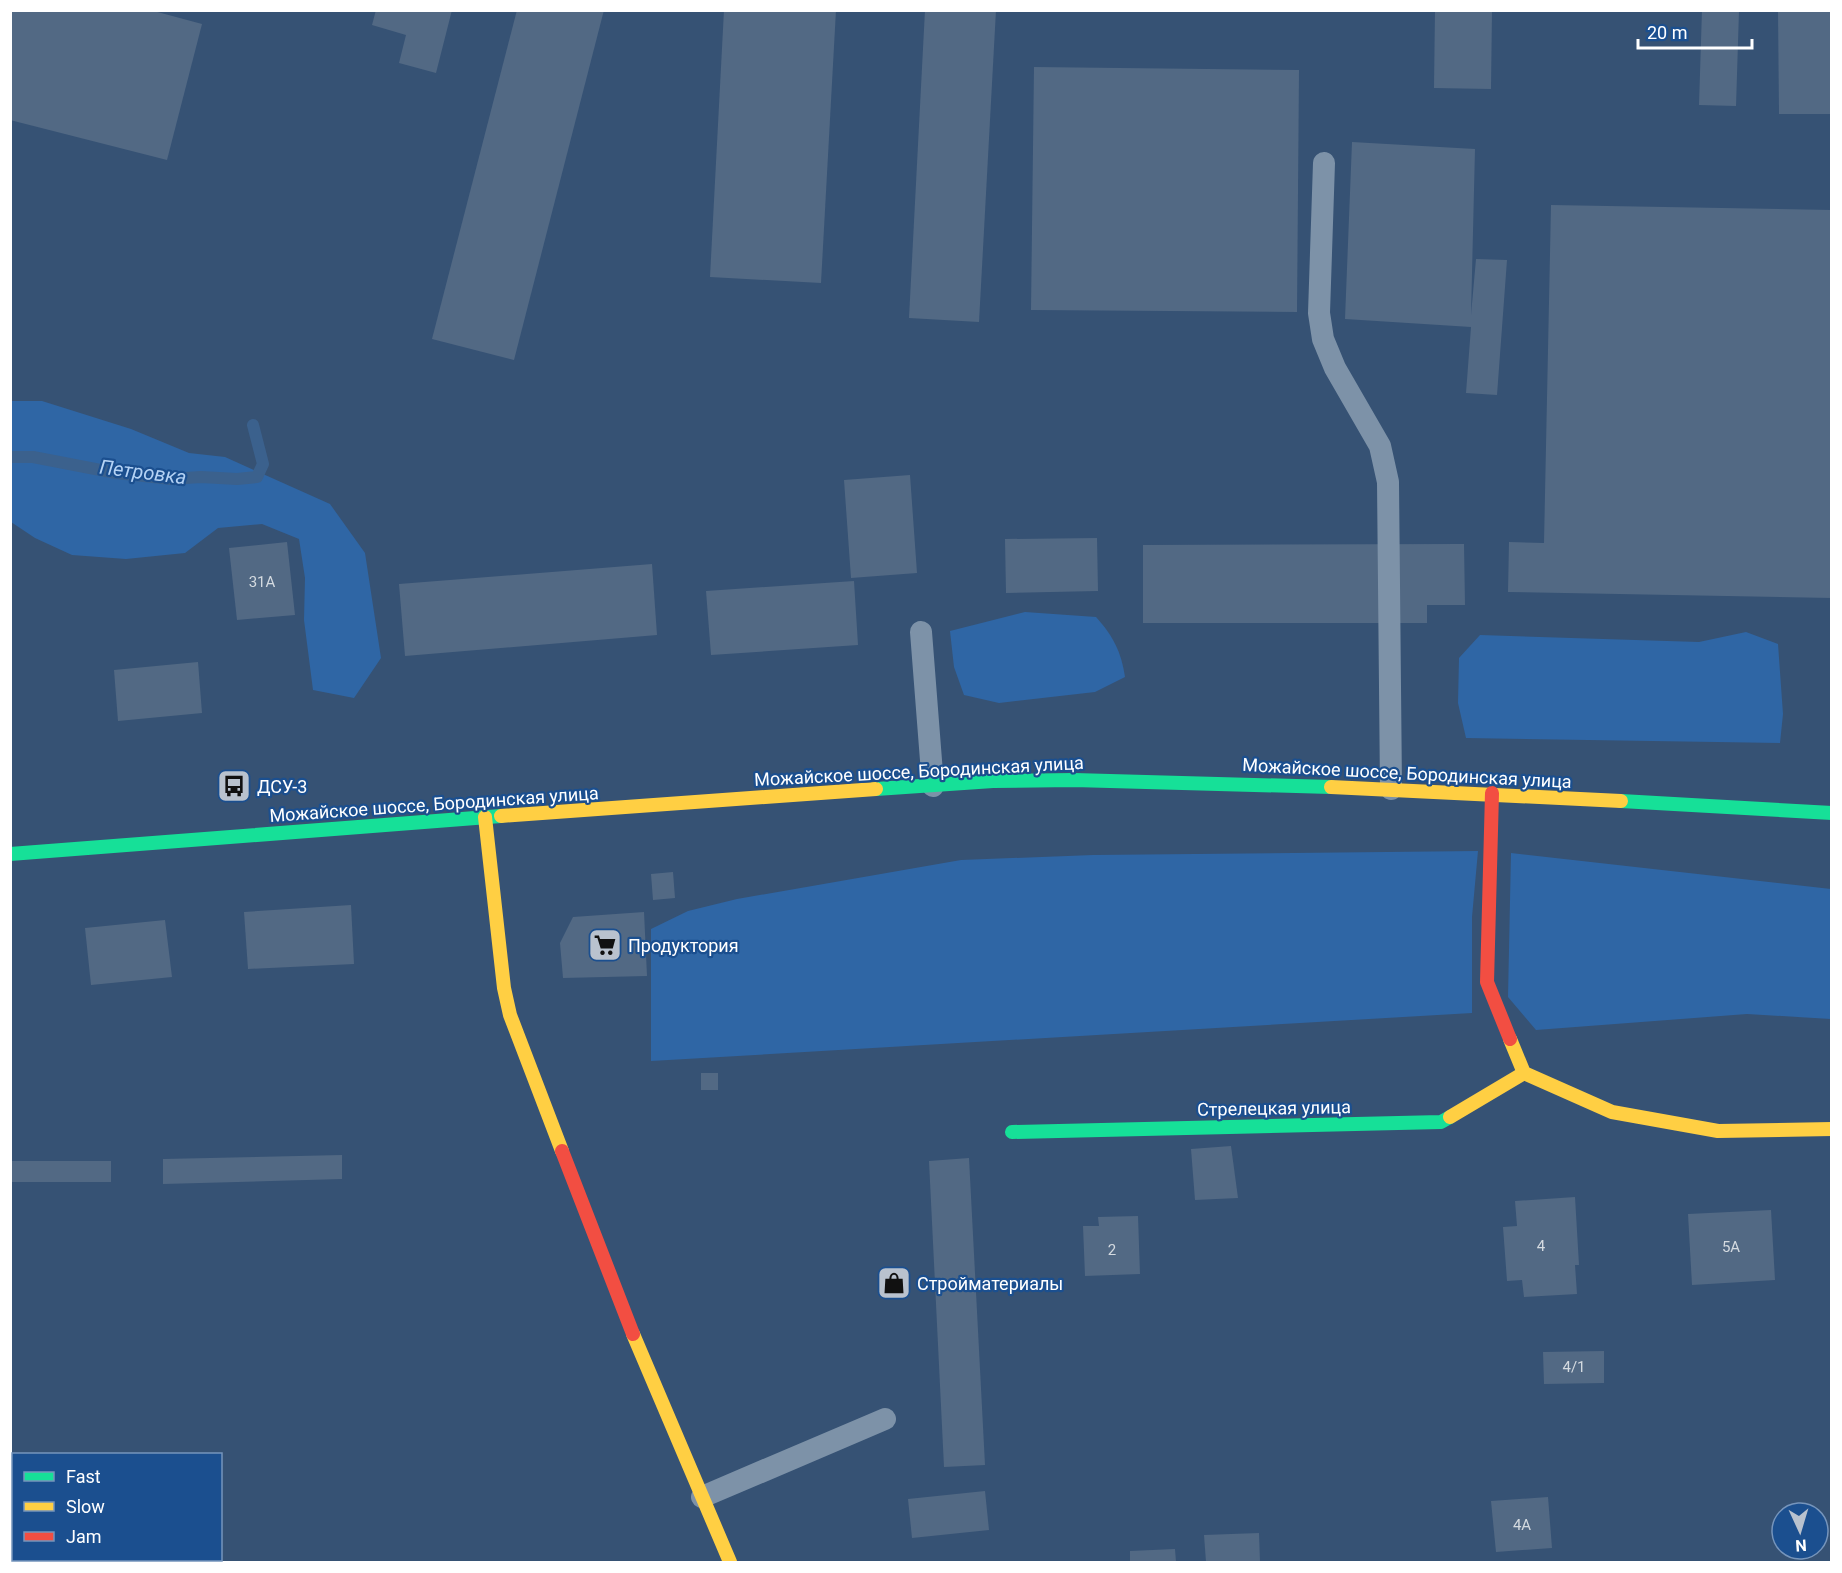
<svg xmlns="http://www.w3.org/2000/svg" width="1842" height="1573" viewBox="0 0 1842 1573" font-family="Roboto,sans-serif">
<rect width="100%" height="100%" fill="#365274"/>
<g fill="#2f66a5">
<path d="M10 401H42L131 429 189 453 225 457 330 504 365 553 381 658 354 698 313 690 304 620 305 578 299 539 262 524 218 528 185 553 126 559 72 555 35 538 11 522Z"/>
<path d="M1025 612 1096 617C1113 636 1121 651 1125 677L1095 692 999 703 964 695 954 667 950 631Z"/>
<path d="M1746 632 1778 644 1783 714 1780 743 1466 738 1458 703 1459 658 1480 635 1699 642Z"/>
<path d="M1478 851 1472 917V1013L651 1061V929L688 911 737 899 961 860 1093 855Z"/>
<path d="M1511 853 1831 889V1019L1747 1014 1536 1030 1508 997Z"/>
</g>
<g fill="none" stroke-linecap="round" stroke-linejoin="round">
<path stroke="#3b618d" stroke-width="12" d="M10 457H33L116 473 171 479 201 477 237 479 257 477 263 464 253 425"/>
</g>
<g fill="#526984">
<path d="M10 10H150L202 24 167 160 10 120Z"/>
<path d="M376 10H452L436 73 399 63 406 35 372 25Z"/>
<path d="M517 10H604L514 360 432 339Z"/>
<path d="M724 10H836L821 283 710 277Z"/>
<path d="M925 10H996L979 322 909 318Z"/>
<path d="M1435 10H1492L1491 89 1434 88Z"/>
<path d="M1702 10H1739L1736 106 1699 105Z"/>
<path d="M1778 10H1832V114H1779Z"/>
<path d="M1034 67 1299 70 1297 312 1031 310Z"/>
<path d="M1352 142 1475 149 1471 315 1476 259 1507 260 1497 395 1466 393 1471 327 1345 319Z"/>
<path d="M1551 205 1832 210V598L1508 592 1509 542 1544 543Z"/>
<path d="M910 475 917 573 851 578 844 480Z"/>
<path d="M1097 538 1098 591 1006 593 1005 539Z"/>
<path d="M287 542 295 615 237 620 229 548Z"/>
<path d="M1464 544 1465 605H1427V623H1143V545Z"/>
<path d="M652 564 657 635 405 656 399 584Z"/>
<path d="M854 581 858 645 711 655 706 591Z"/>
<path d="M198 662 202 713 118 721 114 670Z"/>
<path d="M673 872 675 898 653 900 651 874Z"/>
<path d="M351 905 354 964 248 969 244 912Z"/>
<path d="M644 912 647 976 563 978 560 943 573 917Z"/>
<path d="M165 920 172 977 91 985 85 928Z"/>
<rect x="701" y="1073" width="17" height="17"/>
<path d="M1231 1146 1238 1198 1195 1200 1191 1149Z"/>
<path d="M342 1155V1179L163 1184V1159Z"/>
<path d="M969 1158 985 1465 944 1467 929 1161Z"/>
<rect x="10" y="1161" width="101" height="21"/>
<path d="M1575 1197 1579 1265H1575L1577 1294 1524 1297 1522 1280 1507 1281 1503 1227 1517 1226 1515 1201Z"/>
<path d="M1771 1210 1775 1280 1692 1285 1688 1214Z"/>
<path d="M1138 1216 1140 1274 1085 1276 1083 1226H1099L1098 1217Z"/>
<path d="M1604 1351V1383L1544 1384 1543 1352Z"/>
<path d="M985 1491 989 1530 912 1538 908 1499Z"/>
<path d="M1548 1497 1552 1548 1496 1552 1491 1501Z"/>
<path d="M1259 1533 1260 1562H1206L1204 1535Z"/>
<path d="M1175 1549 1176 1562H1130V1551Z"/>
</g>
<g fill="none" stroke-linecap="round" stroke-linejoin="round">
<g stroke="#7d92a8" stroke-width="22">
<path d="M1324 163 1319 313 1323 339 1335 368 1380 446 1388 482 1391 789"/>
<path d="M921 632 933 786"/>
<path d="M702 1497 885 1419"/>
</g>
<g stroke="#16e098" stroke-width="14">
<path d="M876 789 993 781 1074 780 1331 787"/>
<path d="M1621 801 1832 813"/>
<path d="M10 854 501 816"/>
<path d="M1012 1132 1441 1122 1450 1117"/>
</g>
<g stroke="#ffcf43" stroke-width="14">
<path d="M1331 787 1621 801"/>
<path d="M501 816 876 789"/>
<path d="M485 817 504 988 510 1015 562 1151"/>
<path d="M1510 1039 1524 1073 1612 1112 1718 1131 1832 1129"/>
<path d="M1450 1117 1524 1073"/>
<path d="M633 1334 730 1562"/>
</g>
<g stroke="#f24e42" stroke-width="14">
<path d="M1492 793 1487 982 1510 1039"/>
<path d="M562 1151 633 1334"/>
</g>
</g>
<defs>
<g id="bus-square" transform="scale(1.725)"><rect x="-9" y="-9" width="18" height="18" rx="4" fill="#b9c2ce" stroke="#1b4f8f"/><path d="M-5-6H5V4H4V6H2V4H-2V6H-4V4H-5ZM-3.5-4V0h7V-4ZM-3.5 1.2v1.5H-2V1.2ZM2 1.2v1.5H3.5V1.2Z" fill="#111"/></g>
<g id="supermarket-square" transform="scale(1.725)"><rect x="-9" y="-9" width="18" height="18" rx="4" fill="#b9c2ce" stroke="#1b4f8f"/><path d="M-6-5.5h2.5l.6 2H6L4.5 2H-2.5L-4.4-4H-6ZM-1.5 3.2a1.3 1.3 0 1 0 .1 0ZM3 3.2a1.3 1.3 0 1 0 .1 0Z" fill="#111"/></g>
<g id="shop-square" transform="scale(1.725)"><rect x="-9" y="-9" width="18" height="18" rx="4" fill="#b9c2ce" stroke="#1b4f8f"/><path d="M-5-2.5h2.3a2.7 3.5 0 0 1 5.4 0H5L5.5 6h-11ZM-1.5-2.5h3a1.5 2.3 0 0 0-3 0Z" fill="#111"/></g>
</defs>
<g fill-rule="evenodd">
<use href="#bus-square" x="234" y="786"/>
<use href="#supermarket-square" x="605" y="945"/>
<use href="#shop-square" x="894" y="1283"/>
</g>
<g text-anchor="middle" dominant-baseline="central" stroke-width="4.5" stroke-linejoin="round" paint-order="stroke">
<g font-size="15" fill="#d4dae0">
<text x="262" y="582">31А</text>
<text x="1541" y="1246">4</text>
<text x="1731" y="1247">5А</text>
<text x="1112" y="1250">2</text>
<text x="1574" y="1367">4/1</text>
<text x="1522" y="1525">4А</text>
</g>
<g font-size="18" fill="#fff" stroke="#1b4f8f">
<text transform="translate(919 771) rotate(-3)">Можайское шоссе, Бородинская улица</text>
<text transform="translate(1407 773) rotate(3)">Можайское шоссе, Бородинская улица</text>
<text transform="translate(434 804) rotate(-4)">Можайское шоссе, Бородинская улица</text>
<text transform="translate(1274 1108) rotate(-1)">Стрелецкая улица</text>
</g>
<g font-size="18" fill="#fff" stroke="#1b4f8f" text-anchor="start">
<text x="257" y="786">ДСУ-3</text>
<text x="628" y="945">Продуктория</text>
<text x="917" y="1283">Стройматериалы</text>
</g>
<g font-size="20" font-style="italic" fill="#b5d3f5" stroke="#1b4f8f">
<text transform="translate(143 472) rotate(7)">Петровка</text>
</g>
</g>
<rect width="1842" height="1573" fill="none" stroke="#ffffff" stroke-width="24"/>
<rect x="12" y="1453" width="210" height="108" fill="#1b4f8f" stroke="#7695bc" stroke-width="1.5"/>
<rect x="24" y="1472" width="30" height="9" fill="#16e098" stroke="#7695bc" stroke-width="1.5"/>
<text x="66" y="1483" font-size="18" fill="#ffffff">Fast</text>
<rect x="24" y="1502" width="30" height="9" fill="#ffcf43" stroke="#7695bc" stroke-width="1.5"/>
<text x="66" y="1513" font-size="18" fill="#ffffff">Slow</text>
<rect x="24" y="1532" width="30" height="9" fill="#f24e42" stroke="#7695bc" stroke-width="1.5"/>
<text x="66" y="1543" font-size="18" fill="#ffffff">Jam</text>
<g transform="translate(1800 1531) rotate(176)"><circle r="28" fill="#1b4f8f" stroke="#7695bc" stroke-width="1.5"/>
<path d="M0-4.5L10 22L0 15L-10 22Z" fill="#b9c2ce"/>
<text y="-9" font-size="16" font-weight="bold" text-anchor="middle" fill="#ffffff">N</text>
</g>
<path d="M1638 39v9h114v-9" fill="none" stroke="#ffffff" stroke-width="3"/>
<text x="1647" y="39" font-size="18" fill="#ffffff" stroke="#1b4f8f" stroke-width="4.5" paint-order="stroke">20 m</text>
</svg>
